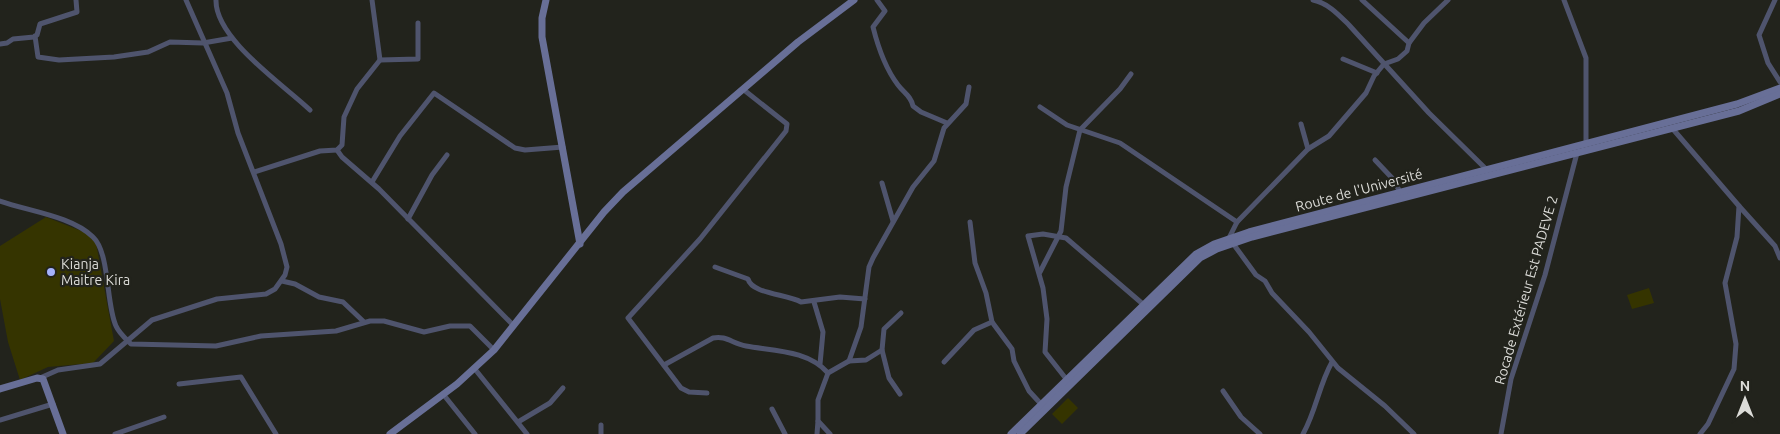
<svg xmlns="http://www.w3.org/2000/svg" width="1780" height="434" viewBox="0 0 1780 434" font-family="Ubuntu,sans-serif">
<rect width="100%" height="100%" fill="#22231c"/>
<g fill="#353400">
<path d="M46 217 89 234 96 243 114 341 93 363 48 367 20 380 8 342 0 299V246Z"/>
<path d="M1649 288 1654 303 1632 309 1627 295Z"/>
<path d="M1068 398 1078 408 1062 424 1052 414Z"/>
</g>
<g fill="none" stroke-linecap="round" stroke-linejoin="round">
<g stroke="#4f546d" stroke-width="5">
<path d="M216 0C215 39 284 85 310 110"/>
<path d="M877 0 885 11 873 27C878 47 885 68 898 85 904 93 911 96 913 106L921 112 947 123"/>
<path d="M1313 0C1328 3 1339 15 1349 25L1429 113 1487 170"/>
<path d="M1362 0 1409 43"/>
<path d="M1564 0 1586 58V144"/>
<path d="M1775 0 1759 35 1768 63 1780 82"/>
<path d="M35 36 38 57 59 60 114 57 148 52 170 42 203 43 232 38"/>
<path d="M0 44 7 43 13 39 34 37 37 35 40 24 77 12 76 0"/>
<path d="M1343 59 1377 73"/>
<path d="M380 60 418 59V23"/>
<path d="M1040 107 1067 125 1120 143 1237 222"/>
<path d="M1301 124 1308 149"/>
<path d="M1672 128 1739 206 1737 237 1725 283 1736 344 1734 369 1708 424 1700 434"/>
<path d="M337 150 342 157 379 189 514 326"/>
<path d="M1375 160 1393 179 1400 192"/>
<path d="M254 172 320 151 337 150 342 145 344 117 357 89 380 60 372 0"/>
<path d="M372 182 400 136 434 93 515 148 525 150 563 147"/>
<path d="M882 183 893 221"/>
<path d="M0 201C28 211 72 216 93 237 110 253 106 305 116 326 119 333 126 339 131 344L216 346 261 336 336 331 370 321H384L424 332 450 326H470L494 350"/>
<path d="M1739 206 1775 246 1780 258"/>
<path d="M408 219 432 175 447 155"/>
<path d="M970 222 975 263 986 293 992 322 1012 349 1014 361 1029 391 1041 404"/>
<path d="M715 267 748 279C752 294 787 294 801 302L840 297 865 299"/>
<path d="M1040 272 1061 231 1066 187 1080 130 1120 89 1131 74"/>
<path d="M282 281 295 284 319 297 343 302 364 322"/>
<path d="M814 302 823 332 820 364"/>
<path d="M882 350 889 378 900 394"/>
<path d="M849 361 866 360 882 350 884 329 901 313"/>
<path d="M944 362 974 330 992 322"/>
<path d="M664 365 713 338C726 335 733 344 746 346 773 351 808 350 828 373"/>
<path d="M474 368 527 434"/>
<path d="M40 378 58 370 100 364 152 320 217 299 266 294 275 289 285 275 287 267 281 244 238 133 227 93 186 0"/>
<path d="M1067 380 1045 352 1047 319 1043 288 1028 236 1043 234 1066 238 1144 305"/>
<path d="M179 384 241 377 276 434"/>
<path d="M1223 391 1241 417 1260 434"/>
<path d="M707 393 689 392 681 388 628 318 700 239 786 131 787 124 744 90"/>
<path d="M443 394 475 434"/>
<path d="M772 409 785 434"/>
<path d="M0 420 53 404"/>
<path d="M518 422 550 403 563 388"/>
<path d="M115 434 164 417"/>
<path d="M601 434V425"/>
<path d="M817 434 818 421"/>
<path d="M830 434 818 421V400L828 373 849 361 861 327 869 267 873 258 913 187 934 161 944 128 966 104 969 87"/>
<path d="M1303 434C1316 411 1319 385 1332 362"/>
<path d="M1414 434 1385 406 1338 368 1309 332 1272 293 1265 281 1256 275 1229 238 1237 222 1308 149 1329 136 1366 93 1374 76 1384 64 1398 59 1407 51 1409 43 1424 23 1448 0"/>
<path d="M1501 434 1511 379 1545 275 1577 153"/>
</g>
<g stroke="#686f97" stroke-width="7">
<path d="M546 0 542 18V37L580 244"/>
<path d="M0 389 37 378 43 379 63 434"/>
<path d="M390 434 457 384 494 350 604 212 623 192 798 42 854 0"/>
<path d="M1011 434 1196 254 1214 244 1249 232 1737 104 1780 88"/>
<path d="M1020 434 1200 258 1217 249 1252 237 1739 111 1780 94"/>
</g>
</g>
<circle fill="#a4b2fc" stroke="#22231c" stroke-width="2" cx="51" cy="272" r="5"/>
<g text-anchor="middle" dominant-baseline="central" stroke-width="4.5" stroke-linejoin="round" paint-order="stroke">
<g font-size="14" fill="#dcdcd8" stroke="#22231c">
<text transform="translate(1359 190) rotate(-15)">Route de l'Université</text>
<text transform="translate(1526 290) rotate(-74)">Rocade Extérieur Est PADEVE 2</text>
</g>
<g font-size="14" fill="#dcdcd8" stroke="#22231c" text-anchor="start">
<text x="61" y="264">Kianja<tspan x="61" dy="16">Maitre Kira</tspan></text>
</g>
</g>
<g transform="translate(1745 399)" stroke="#22231c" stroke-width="4" paint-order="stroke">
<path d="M0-4L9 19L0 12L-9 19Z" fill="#dcdcd8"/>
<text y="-8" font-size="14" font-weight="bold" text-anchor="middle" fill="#dcdcd8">N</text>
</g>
</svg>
